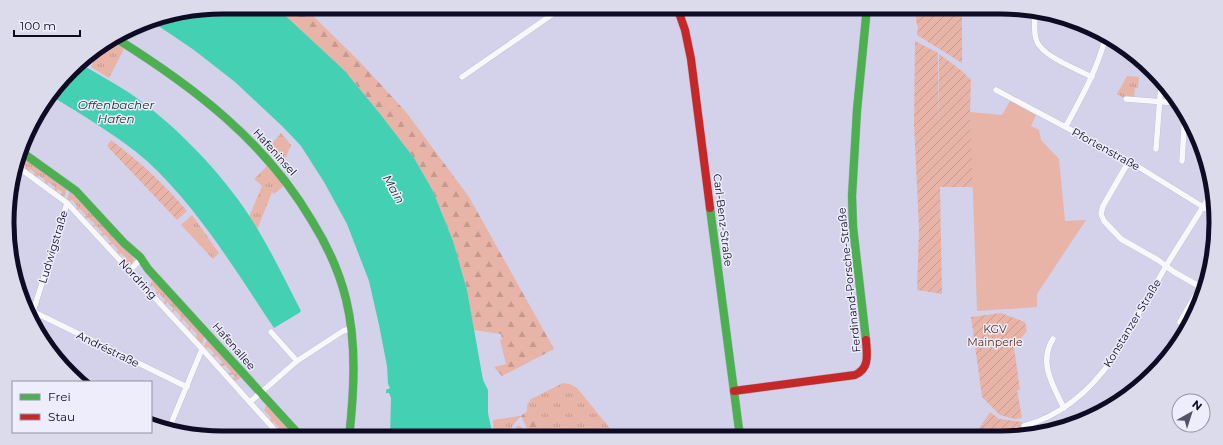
<svg xmlns="http://www.w3.org/2000/svg" width="1223" height="445" viewBox="0 0 1223 445" font-family="Montserrat,sans-serif">
<defs>
<pattern id="grass-tufts" width="24" height="20" patternUnits="userSpaceOnUse"><rect width="24" height="20" fill="#e7b4a7"/><path d="M3 7l-1-3M5 7V3M7 7l1-3M15 17l-1-3M17 17v-4M19 17l1-3" fill="none" stroke="#c59990"/></pattern>
<pattern id="forest-firs" width="22" height="20" patternUnits="userSpaceOnUse"><rect width="22" height="20" fill="#e7b4a7"/><path d="M5 1l3.5 6h-7zM16 11l3.5 6h-7z" fill="#c59990"/></pattern>
<pattern id="garden-furrows" width="10" height="10" patternUnits="userSpaceOnUse"><rect width="10" height="10" fill="#e7b4a7"/><path d="M-1 1l2-2M0 10L10 0M9 11l2-2" fill="none" stroke="#c59990"/></pattern>
</defs>
<rect width="100%" height="100%" fill="#d3d2ea"/>
<g fill="url(#grass-tufts)">
<path d="M116 40 115 43 124 49 109 78 91 67 99 50Z"/>
<path d="M1127 76 1139 77 1138 88H1135L1134 99 1124 98 1117 94Z"/>
<path d="M281 133 291 145 282 167 267 149Z"/>
<path d="M22 156 67 188 64 197 61 195 62 192 57 189V192L54 190 55 187 48 182 47 185 45 183V180L38 175 37 178 34 175V172L30 169 29 172 25 169 26 166 20 161Z"/>
<path d="M268 165 284 186 274 194 272 192 257 230 249 217 262 186 254 179Z"/>
<path d="M70 190 132 256 134 261 132 264H127L124 261 127 259 121 253 118 254 116 252 119 251 113 244 110 245 108 243 111 242 105 235 102 236 100 234 103 233 96 226 93 227 92 226 95 224 88 218 85 219 84 217 87 216 80 209 77 210 75 208 78 207 72 200 69 201 67 200Z"/>
<path d="M192 215 219 253 213 259 181 225Z"/>
<path d="M152 281 157 283 205 334 202 344 196 338 197 334 191 328 190 331 188 329 189 326 183 319 181 322 180 320 181 317 175 310 173 313 172 311 173 308 167 302 165 305 164 303 165 300 159 293 157 296 155 294 157 291 152 285 149 288Z"/>
<path d="M208 337 241 378 234 381 232 378 235 377 233 374 230 375 228 373 231 372 225 365 222 366 220 364 223 363 217 356 214 357 212 355 215 354 208 347 206 348 204 347Z"/>
<path d="M563 383 570 384 577 388 617 437H550L545 430 527 411V405L531 399Z"/>
<path d="M267 405 296 438H287V436L281 430 280 432 278 431 279 427 273 421 272 423 270 421 271 418 264 410Z"/>
<path d="M521 416 513 425 507 437H494L493 420Z"/>
<path d="M518 426 522 427 525 437H511L514 430Z"/>
</g>
<g fill="url(#forest-firs)">
<path d="M276 7H304L360 62 406 112 469 197 554 349 502 376 494 367 506 364 500 340 502 339 501 334 474 330 467 290 453 241 433 191 414 158 381 115 344 70Z"/>
<path d="M527 411 545 430 550 437H531L521 416Z"/>
</g>
<g fill="url(#garden-furrows)">
<path d="M917 7H963L962 18V63L917 35 918 27 916 21Z"/>
<path d="M915 41 938 53 939 127V54L962 71 971 80 970 112 974 187H940L942 294 917 290 919 229 914 124Z"/>
<path d="M111 140C139 161 164 184 187 211L177 220 107 146Z"/>
<path d="M1001 313 1025 322 1027 331 1014 347 1020 390H1017L1022 418 1015 419 1000 415 982 397 971 317Z"/>
<path d="M990 412 999 419 1022 422 1025 436H974Z"/>
</g>
<path fill="#e7b4a7" d="M1010 101 1036 115 1031 126 1039 130 1041 140 1059 159 1065 221 1086 220 1037 294V307L977 311 970 112 1002 115Z"/>
<g fill="#44d0b2">
<path d="M223 7H276L344 70 381 115 414 158 433 191 453 241 467 290 483 380 488 390V413L493 437 390 438 391 398 389 393H386V390L390 388 388 384 387 366 379 325 369 281 347 224 324 182 301 146 283 127 235 82 194 50 160 27 149 21 153 19Z"/>
<path d="M79 63C95 72 112 82 128 92 171 121 215 166 244 208 266 240 283 276 301 311L299 313 274 328C235 270 199 209 147 161 118 136 84 116 51 96Z"/>
</g>
<g fill="none" stroke-linecap="round" stroke-linejoin="round">
<g stroke="#b1b0c8" stroke-width="6">
<g id="street">
<path d="M1035 12C1035 22 1033 33 1037 42 1044 57 1077 69 1092 77"/>
<path d="M462 77 563 7"/>
<path d="M996 90 1129 161 1213 213"/>
<path d="M1126 99 1177 103"/>
<path d="M1066 126C1081 98 1097 70 1105 39"/>
<path d="M1156 149 1161 84"/>
<path d="M1129 161 1103 206 1101 214 1104 221 1121 239 1158 260 1174 272 1204 289"/>
<path d="M1182 161 1185 113"/>
<path d="M18 167 67 203 202 349 282 438"/>
<path d="M130 270 139 261"/>
<path d="M30 310 187 387"/>
<path d="M32 315 67 203"/>
<path d="M1180 322 1200 287"/>
<path d="M271 332 297 361"/>
<path d="M1053 339C1038 362 1053 386 1064 408"/>
<path d="M250 402 297 361 343 331 350 329"/>
<path d="M1024 426C1063 415 1091 390 1113 358L1169 261 1213 191"/>
<path d="M168 431 202 349"/>
</g>
</g>
<g stroke="#b1b0c8" stroke-width="9">
<g id="fast">
<path d="M117 39C194 87 266 142 312 221 327 245 339 271 346 299 357 344 354 392 349 438"/>
<path d="M23 153 76 191 124 243 140 257 148 269 302 438"/>
<path d="M710 208 740 437"/>
<path d="M866 340 853 227 852 196 857 110 867 7"/>
</g>
</g>
<g stroke="#b1b0c8" stroke-width="9">
<g id="jam">
<path d="M677 7 685 30 691 59 710 208"/>
<path d="M734 391 855 375C870 368 867 355 866 340"/>
</g>
</g>
<use href="#street" stroke="#f8f8fc" stroke-width="5.5"/>
<use href="#fast" stroke="#4caf50" stroke-width="8"/>
<use href="#jam" stroke="#c62828" stroke-width="8"/>
</g>
<g text-anchor="middle" dominant-baseline="central" stroke-width="3" stroke-linejoin="round" paint-order="stroke">
<g font-size="11" fill="#0f0b25" stroke="#ededfc">
<text transform="translate(1106 149) rotate(29)">Pfortenstraße</text>
<text transform="translate(275 152) rotate(48)">Hafeninsel</text>
<text transform="translate(723 220) rotate(83)">Carl-Benz-Straße</text>
<text transform="translate(53 247) rotate(-73)">Ludwigstraße</text>
<text transform="translate(138 279) rotate(47)">Nordring</text>
<text transform="translate(849 280) rotate(-96)">Ferdinand-Porsche-Straße</text>
<text transform="translate(1132 323) rotate(-59)">Konstanzer Straße</text>
<text transform="translate(234 346) rotate(49)">Hafenallee</text>
<text transform="translate(108 349) rotate(26)">Andréstraße</text>
</g>
<g font-size="11" fill="#5d3019" stroke="#ededfc">
<text x="995" y="329">KGV<tspan x="995" dy="13">Mainperle</tspan></text>
</g>
<g font-size="12" font-style="italic" fill="#183127" stroke="#ededfc">
<text x="116" y="104">Offenbacher<tspan x="116" dy="14">Hafen</tspan></text>
<text transform="translate(394 189) rotate(61)">Main</text>
</g>
</g>
<path d="M0 0H1223V445H0ZM222 14H1001A208 208 0 0 1 1209 222V223A208 208 0 0 1 1001 431H222A208 208 0 0 1 14 223V222A208 208 0 0 1 222 14Z" fill="#dbdbeb" fill-rule="evenodd"/>
<path fill="none" stroke="#0f0b25" stroke-width="5" d="M222 14H1001A208 208 0 0 1 1209 222V223A208 208 0 0 1 1001 431H222A208 208 0 0 1 14 223V222A208 208 0 0 1 222 14Z"/>
<rect x="12" y="381" width="140" height="52" fill="#ededfc" stroke="#9493a6"/>
<rect x="20" y="394" width="20" height="6" fill="#4caf50" stroke="#9493a6"/>
<text x="48" y="401" font-size="12" fill="#0f0b25">Frei</text>
<rect x="20" y="414" width="20" height="6" fill="#c62828" stroke="#9493a6"/>
<text x="48" y="421" font-size="12" fill="#0f0b25">Stau</text>
<g transform="translate(1191 413) rotate(39)"><circle r="19" fill="#ededfc" stroke="#9493a6"/>
<path d="M0-3L7 15L0 10L-7 15Z" fill="#54516a"/>
<text y="-6" font-size="11" font-weight="bold" text-anchor="middle" fill="#0f0b25">N</text>
</g>
<path d="M14 30v6h66v-6" fill="none" stroke="#0f0b25" stroke-width="2"/>
<text x="20" y="30" font-size="12" fill="#0f0b25" stroke="#ededfc" stroke-width="3" paint-order="stroke">100 m</text>
</svg>
